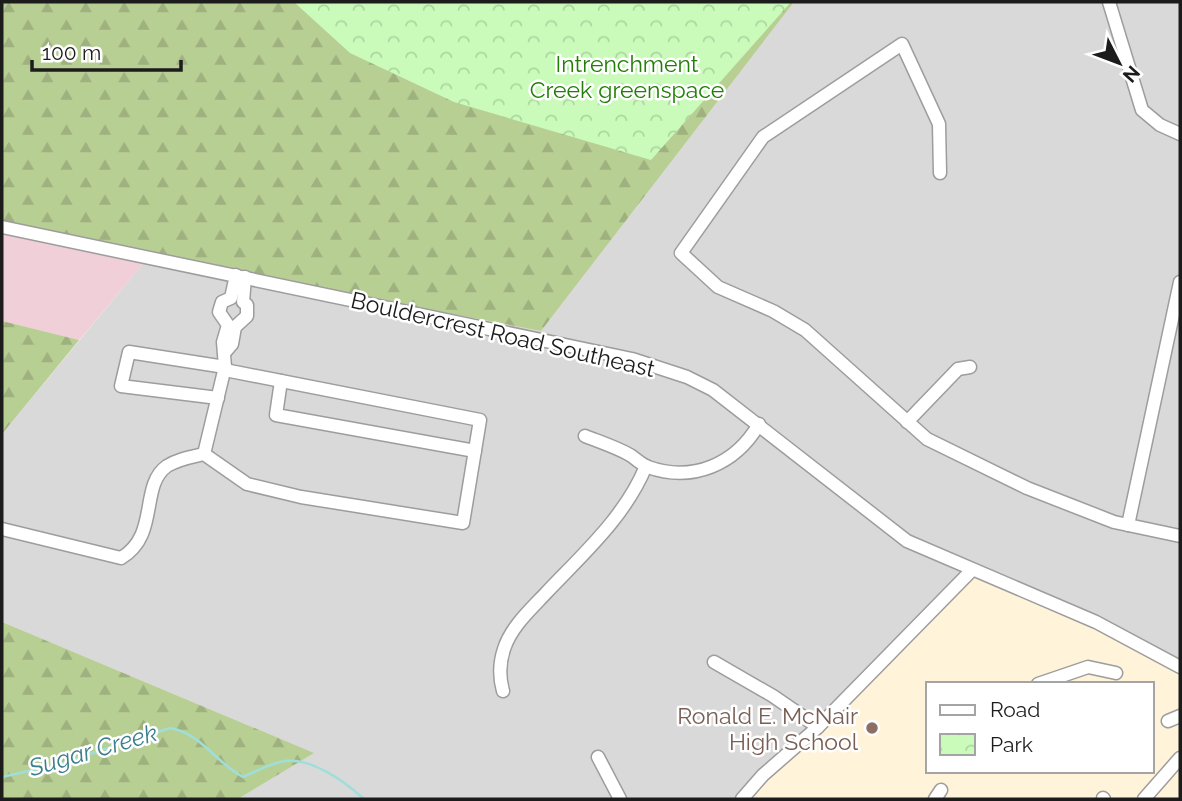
<svg xmlns="http://www.w3.org/2000/svg" width="1182" height="801" viewBox="0 0 1182 801" font-family="Raleway,sans-serif">
<defs>
<pattern id="forest-firs" width="22" height="20" patternUnits="userSpaceOnUse" patternTransform="scale(1.75)"><rect width="22" height="20" fill="#b8cf94"/><path d="M5 1l3.5 6h-7zM16 11l3.5 6h-7z" fill="#9eb17f"/></pattern>
<pattern id="park-crowns" width="20" height="18" patternUnits="userSpaceOnUse" patternTransform="scale(1.75)"><rect width="20" height="18" fill="#cafbbb"/><path d="M2 6a3 3 0 1 1 6 0M12 15a3 3 0 1 1 6 0" fill="none" stroke="#add7a0"/></pattern>
</defs>
<rect width="100%" height="100%" fill="#eee6e1"/>
<path fill="#dad9da" d="M794 2H1180V671L1065 613 971 575 741 799H238L313 753 2 622V434L148 258 541 331Z"/>
<path fill="#f0cfd8" d="M2 228 148 258 79 340 2 321Z"/>
<path fill="#fff3da" fill-rule="evenodd" d="M971 575 1065 613 1180 674V799H742ZM928 684H1152V771H928Z"/>
<g fill="url(#forest-firs)">
<path d="M2 2H794L541 331 2 228Z"/>
<path d="M2 321 79 340 2 434Z"/>
<path d="M2 622 314 753 238 799H2Z"/>
</g>
<path fill="url(#park-crowns)" d="M294 2H791L651 160 454 102 350 53Z"/>
<g fill="none" stroke-linecap="round" stroke-linejoin="round">
<path stroke="#9fded9" stroke-width="2.5" d="M2 777 59 764 170 728C202 734 215 762 243 777 255 772 267 765 280 762 309 755 344 781 364 799"/>
<g stroke="#9d9d9d" stroke-width="15">
<g id="minor">
<path d="M1109 2 1142 110 1160 125 1180 134"/>
<path d="M940 173 939 124 902 44 763 137 681 253 718 287 773 311 805 330 927 439 1027 488 1114 522 1180 536"/>
<path d="M2 227 632 359 687 377 713 390 907 541 1096 622 1180 667"/>
<path d="M225 352 232 344 235 327 247 316V305L243 302 245 277"/>
<path d="M281 381 276 415 475 451"/>
<path d="M218 398 121 386 129 352 225 367"/>
<path d="M907 422 958 369 970 367"/>
<path d="M585 436C600 442 616 447 630 455 636 459 641 464 648 467 693 483 736 464 759 424"/>
<path d="M204 454 247 484 301 497 463 523 480 420 225 370"/>
<path d="M204 454 225 367 223 342 228 325 219 312 222 302 231 298 236 275"/>
<path d="M1128 525 1180 282"/>
<path d="M2 529 121 558C160 535 139 486 167 466 178 459 191 457 204 454"/>
<path d="M714 662 773 696 818 727"/>
<path d="M1038 684 1088 667 1116 673"/>
<path d="M503 691C499 677 499 664 504 649 511 627 530 610 546 593 583 554 625 517 646 466"/>
<path d="M1168 721 1180 716"/>
<path d="M598 757 620 799"/>
<path d="M1103 798 1104 799"/>
<path d="M742 799 763 775 818 727 972 570"/>
<path d="M935 799 941 790"/>
<path d="M1144 799 1180 758"/>
</g>
</g>
<use href="#minor" stroke="#fff" stroke-width="12"/>
</g>
<circle fill="#8d6e63" stroke="#fff" stroke-width="2.5" cx="872" cy="728" r="7"/>
<g text-anchor="middle" dominant-baseline="central" stroke-width="5" stroke-linejoin="round" paint-order="stroke">
<g font-size="23" fill="#227e07" stroke="#fff">
<text x="627" y="63">Intrenchment<tspan x="627" dy="26">Creek greenspace</tspan></text>
</g>
<g font-size="23" fill="#1c1c1c" stroke="#fff">
<text transform="translate(503 334) rotate(13)">Bouldercrest Road Southeast</text>
</g>
<g font-size="23" fill="#785e54" stroke="#fff" text-anchor="end">
<text x="858" y="715">Ronald E. McNair<tspan x="858" dy="26">High School</tspan></text>
</g>
<g font-size="24" font-style="italic" fill="#3b7f8f" stroke="#fff">
<text transform="translate(93 750) rotate(-16)">Sugar Creek</text>
</g>
</g>
<rect width="1182" height="801" fill="none" stroke="#1c1c1c" stroke-width="7"/>
<rect x="926" y="682" width="228" height="91" fill="#ffffff" stroke="#a4a4a4" stroke-width="2"/>
<rect x="940" y="705" width="35" height="10" fill="#ffffff" stroke="#a4a4a4" stroke-width="2"/>
<text x="990" y="717" font-size="21" fill="#1c1c1c">Road</text>
<rect x="940" y="734" width="35" height="21" fill="url(#park-crowns)" stroke="#a4a4a4" stroke-width="2"/>
<text x="990" y="752" font-size="21" fill="#1c1c1c">Park</text>
<g transform="translate(1119 63) rotate(132)" stroke="#ffffff" stroke-width="5" paint-order="stroke">
<path d="M0-5L12 26L0 18L-12 26Z" fill="#1c1c1c"/>
<text y="-10" font-size="19" font-weight="bold" text-anchor="middle" fill="#1c1c1c">N</text>
</g>
<path d="M32 60v10h149v-10" fill="none" stroke="#1c1c1c" stroke-width="3.5"/>
<text x="42" y="60" font-size="21" fill="#1c1c1c" stroke="#ffffff" stroke-width="5" paint-order="stroke">100 m</text>
</svg>
